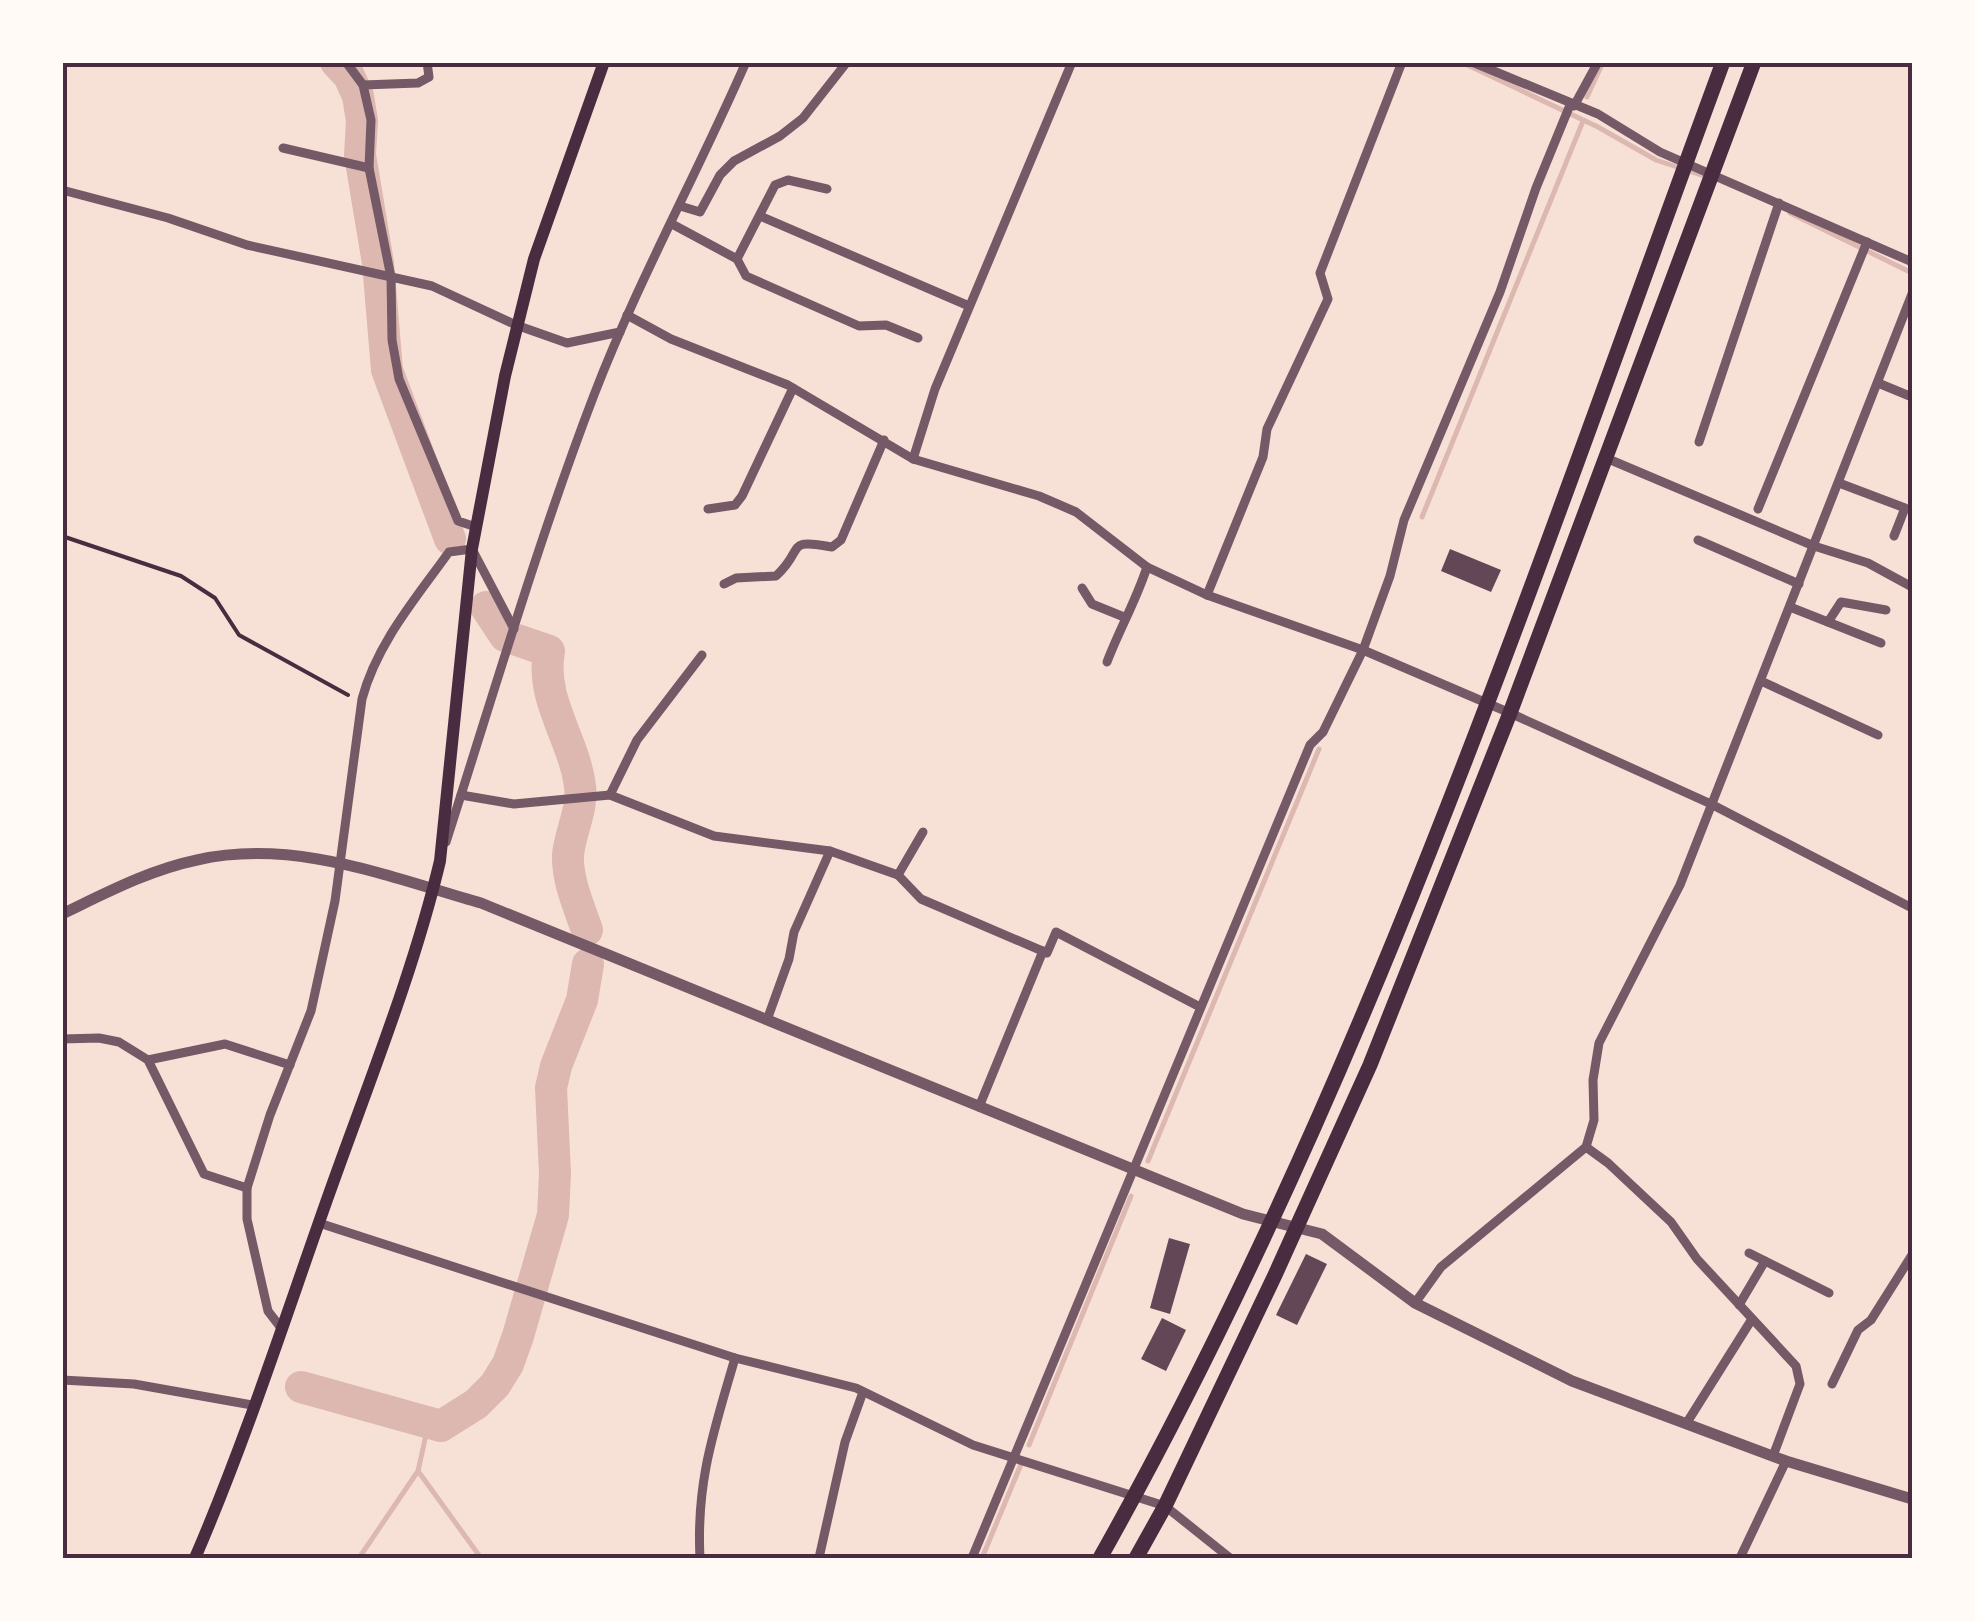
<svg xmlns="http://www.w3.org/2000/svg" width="1975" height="1621" viewBox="0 0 1975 1621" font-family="'Open Sans',sans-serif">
<rect width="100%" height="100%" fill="#f7e1d7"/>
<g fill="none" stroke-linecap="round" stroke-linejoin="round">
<g stroke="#dcb8b0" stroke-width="5">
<path d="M1461 62 1598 127 1656 160 1707 177"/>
<path d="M1587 97 1603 62"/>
<path d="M1790 213 1912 273"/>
<path d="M1422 517 1583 121"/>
<path d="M1148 1161 1319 749"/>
<path d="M433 1423 426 1435 418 1471 481 1558"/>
<path d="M1029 1445 1131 1196"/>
<path d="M359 1558 418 1471"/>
<path d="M982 1558 1022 1462"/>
</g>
<g stroke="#dcb8b0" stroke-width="32">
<path d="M336 62 349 76 358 96 362 121 360 155 378 263 387 370 450 539"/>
<path d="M486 607 505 636"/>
<path d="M517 640 549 651C540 700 574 739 580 786 583 810 570 832 568 855 567 880 579 907 587 930"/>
<path d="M301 1387 441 1426 476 1404 495 1385 508 1364 518 1336 553 1215 555 1174 551 1088 556 1066 582 1000 588 964"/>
</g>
</g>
<g fill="#644757">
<path d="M1450 549 1501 570 1491 592 1441 571Z"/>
<path d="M1169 1238 1190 1244 1170 1314 1150 1308Z"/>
<path d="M1306 1254 1327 1264 1297 1325 1276 1315Z"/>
<path d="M1162 1318 1186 1330 1166 1371 1141 1359Z"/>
</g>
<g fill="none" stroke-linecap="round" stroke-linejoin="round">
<path stroke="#4a2c40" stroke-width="4" d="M62 536 181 576 215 598 239 635 348 695"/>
<g stroke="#755966" stroke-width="9">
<path d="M346 62 363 85 371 120 369 168 391 277 392 340 399 379 458 521 476 527"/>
<path d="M1472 62 1598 114 1660 152 1912 262"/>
<path d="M363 85 418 83 429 77 427 62"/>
<path d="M1574 106 1598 62"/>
<path d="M283 148 369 168"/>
<path d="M62 190 168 218 247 245 432 286 516 325 567 343 620 332"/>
<path d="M680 206 700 212 720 175 734 161 780 136 803 118 847 62"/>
<path d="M760 216 969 306"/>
<path d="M672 224 737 259 746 276 859 326 886 325 918 338"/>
<path d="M737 259 775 185 788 180 827 189"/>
<path d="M627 315 671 339 788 385 913 459 1039 496 1076 512 1147 567 1207 595 1363 650 1510 713 1711 804 1912 908"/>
<path d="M1878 383 1912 397"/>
<path d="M1699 442 1779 203"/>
<path d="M1606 458 1814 546 1868 563 1912 587"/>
<path d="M913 459 935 389 1072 62"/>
<path d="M1839 483 1905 508 1894 536"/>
<path d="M708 509 735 505 742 496 793 388"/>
<path d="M1758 509 1867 242"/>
<path d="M1698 540 1799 584"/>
<path d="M724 584 736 578 776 576C806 549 783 538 832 547L841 540 884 440"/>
<path d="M1082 588 1092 604 1124 617"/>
<path d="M1207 595 1263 457 1267 429 1328 299 1320 273 1402 62"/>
<path d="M1790 607 1881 643"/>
<path d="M1828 622 1841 602 1886 610"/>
<path d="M1107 662C1119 630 1136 601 1147 567"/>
<path d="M1761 681 1878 735"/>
<path d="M461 795 514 804 610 795 714 836 830 851 898 875 921 899 1047 953 1056 932 1200 1007"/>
<path d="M610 795 637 740 702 655"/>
<path d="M446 842C494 693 538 541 594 395 638 281 697 174 746 62"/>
<path d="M898 875 923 832"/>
<path d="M767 1020 789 959 794 932 830 851"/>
<path d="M62 1039 99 1038 119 1042 148 1060 204 1174 247 1188"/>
<path d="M148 1060 225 1044 290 1065"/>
<path d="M979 1107 1043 951"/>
<path d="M1586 1147 1608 1163 1671 1222 1697 1259 1796 1366 1800 1384 1773 1456"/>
<path d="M319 1223 735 1358 856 1388 973 1445 1165 1506 1230 1558"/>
<path d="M1749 1253 1829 1293"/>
<path d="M1415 1303 1441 1267 1586 1147 1594 1120 1593 1080 1599 1043 1680 885 1912 294"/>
<path d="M1739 1305 1765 1261"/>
<path d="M281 1328 268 1311 247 1219V1188L270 1115 311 1011 335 901 362 699C377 643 416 598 449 552L472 549 514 629"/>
<path d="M62 1380 134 1384 252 1405"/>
<path d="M1832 1384 1858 1330 1871 1320 1912 1255"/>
<path d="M1686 1424 1752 1319"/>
<path d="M700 1558C696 1481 714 1431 735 1358"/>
<path d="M819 1558 845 1442 863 1392"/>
<path d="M972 1558 1310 745 1323 732 1363 650 1390 576 1404 520 1500 292 1536 188 1570 105"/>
<path d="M1740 1558 1786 1461"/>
</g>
<path stroke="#755966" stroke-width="11" d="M62 914C106 893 149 870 197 860 294 838 389 877 481 903L1243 1214 1322 1234 1415 1303 1572 1381 1786 1461 1912 1499"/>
<path stroke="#4a2c40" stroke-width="12" d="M195 1558C246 1440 286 1315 329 1194 368 1084 413 974 440 861L472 549 505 376 534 259 604 62"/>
<g stroke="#4a2c40" stroke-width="15">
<path d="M1100 1558C1365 1087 1536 569 1723 62"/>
<path d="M1136 1558 1165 1506 1275 1275 1370 1065 1510 713 1754 62"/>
</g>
</g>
<rect width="1975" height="1621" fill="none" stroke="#fffaf5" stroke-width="130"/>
<rect x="65" y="65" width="1845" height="1491" fill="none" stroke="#4a2c40" stroke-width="4"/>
</svg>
